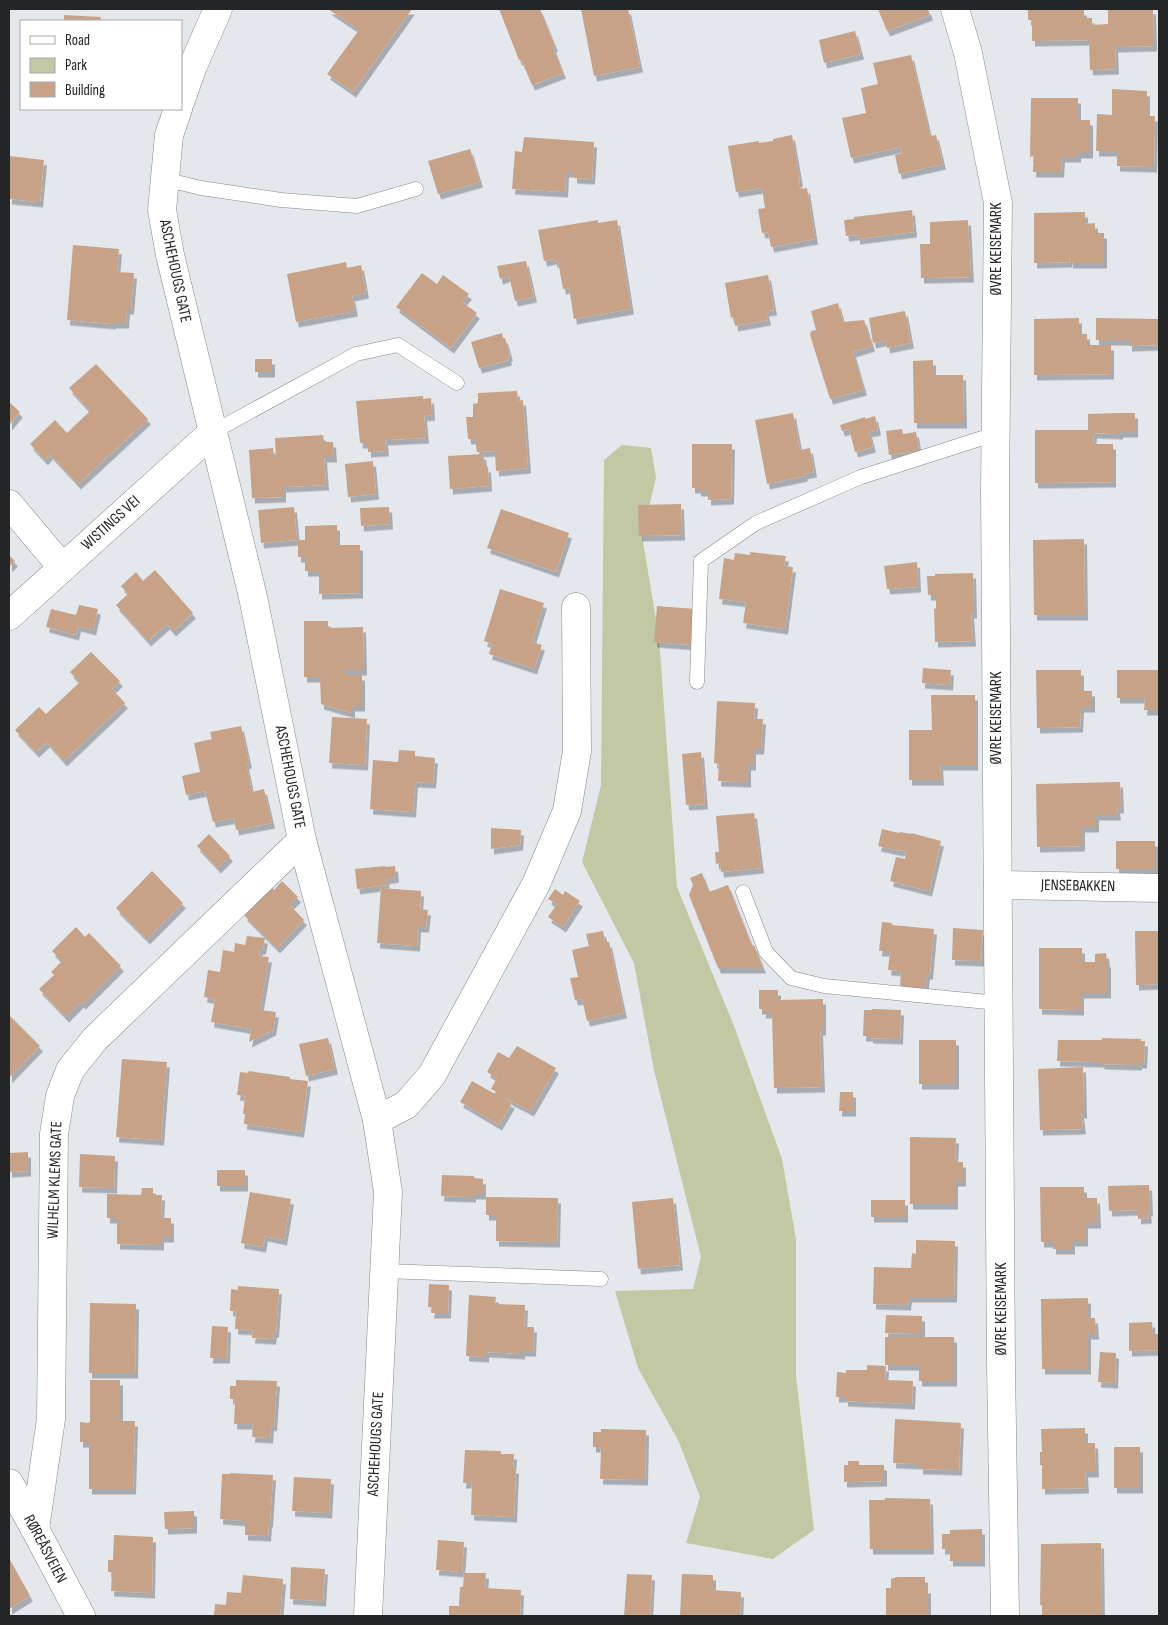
<svg xmlns="http://www.w3.org/2000/svg" width="1168" height="1625" viewBox="0 0 1168 1625" font-family="'Sofia Sans Condensed',sans-serif">
<defs>
<filter id="shadow"><feDropShadow dx="3" dy="5.5" stdDeviation="0" flood-color="#0004"/></filter>
</defs>
<rect width="100%" height="100%" fill="#e4e8ed"/>
<path fill="#c1c8a3" d="M622 445 651 448 656 478 642 536 659 637 677 887 734 1026 782 1159 796 1239V1376L814 1530 773 1559 686 1543 700 1497 679 1442 638 1368 615 1291 693 1289 701 1257 654 1070 634 963 582 862 601 785 604 460Z"/>
<g fill="#c7a287" filter="url(#shadow)">
<path d="M328 9H412L353 92 327 74 359 30Z"/>
<path d="M499 9H540L555 46 553 47 563 73 532 85 521 59 519 60Z"/>
<path d="M581 9H628L640 67 594 76Z"/>
<path d="M878 9H928L930 15 887 31Z"/>
<path d="M1028 9 1084 10V18H1092V25L1108 24V9H1153L1154 46 1115 47 1116 69 1090 70 1089 40 1032 41V22L1031 20H1028Z"/>
<path d="M64 15 101 17 100 21H64Z"/>
<path d="M855 31 861 54 824 63 819 40Z"/>
<path d="M911 55 930 136 936 135 943 164 899 174 895 155 902 153 901 147 851 158 842 118 866 113 861 88 878 84 873 63Z"/>
<path d="M1112 89 1147 91V116H1155L1154 167 1117 166V151H1096L1097 114 1112 115Z"/>
<path d="M1031 98H1078V120H1090V153H1078V157H1062L1061 172H1033L1034 156 1030 157Z"/>
<path d="M792 135 800 181 798 182 800 189 807 188 815 239 771 247 768 232 762 233 758 209 765 208 762 188 736 192 728 146 759 141V143L773 141V139Z"/>
<path d="M524 137 594 142 592 179 574 178V172H566L565 192 512 189 515 151 522 152Z"/>
<path d="M470 149 480 182 438 194 428 161Z"/>
<path d="M9 156 44 160 40 202 9 199Z"/>
<path d="M912 210 914 232 857 239V235L846 236 844 220 854 219V217Z"/>
<path d="M1085 212V224L1095 223V233H1104V263H1070L1069 254V262L1034 263V213Z"/>
<path d="M598 220V223L617 220 631 309 574 319 569 288 563 289 558 261 554 262V259L544 261 538 230Z"/>
<path d="M968 220 971 277 921 278 920 244H930V222Z"/>
<path d="M73 245 119 249 117 272 134 273 131 309H127L126 323H113V324L67 320Z"/>
<path d="M526 261 534 297 515 301 509 276 500 279 497 266Z"/>
<path d="M346 262 347 268 361 265 366 293 352 296 355 311 296 322 287 274Z"/>
<path d="M422 273 437 284 443 275 469 294 462 302 477 313 451 348 396 307Z"/>
<path d="M768 275 774 310 766 311 768 320 735 326 734 317 731 318 725 283Z"/>
<path d="M838 303 843 322 864 320 872 346 853 352 864 390 830 399 810 335 811 331 816 330 811 311Z"/>
<path d="M905 311 911 343 887 348 886 340 873 343 869 318Z"/>
<path d="M1079 318V334H1087V345H1111V374L1034 375V319Z"/>
<path d="M1096 318 1159 319V345L1129 346V340H1096Z"/>
<path d="M502 333 503 338H505L510 356H508L509 360 479 368 471 342Z"/>
<rect x="255" y="359" width="17" height="13"/>
<path d="M933 360V375H963L964 423H914L913 361Z"/>
<path d="M96 364 148 419 78 484 50 454 45 460 30 444 55 420 67 433 90 411 69 388Z"/>
<path d="M517 391 518 401 523 400 528 468 496 471 495 451 477 452 475 439H468L466 417H473V404L478 403V393Z"/>
<path d="M423 396V399L431 398 432 415 424 416 426 438 385 440 386 451 368 452V443H360L356 401Z"/>
<path d="M9 402 20 412 9 425Z"/>
<path d="M793 413 800 450 810 448 814 472 804 474 805 476 767 484 755 420Z"/>
<path d="M1121 413H1135V432H1120V434L1094 433 1093 442 1096 444H1113V482L1035 483V430H1088V414Z"/>
<path d="M875 416 878 430 869 432 873 447 855 452 849 429 842 431 840 425 865 417V419Z"/>
<path d="M902 429 903 434 916 432 919 451 889 455 886 431Z"/>
<path d="M323 435 324 442H333L334 457H324L326 485 283 487V497L252 498 249 450 273 448 274 458H276L275 438Z"/>
<path d="M692 444H732L731 499 708 500V491H698V488H692Z"/>
<path d="M483 454 485 467H488L489 486 450 489 448 456Z"/>
<path d="M373 461 376 494 348 497 345 464Z"/>
<path d="M681 504 682 535 639 536 638 505Z"/>
<path d="M294 507 297 540 261 543 258 510Z"/>
<path d="M389 507 390 524 361 526 360 508Z"/>
<path d="M501 509 569 533 556 572 487 548Z"/>
<path d="M337 525V545H360V593L319 594V571H305V557H298V540H305V526Z"/>
<path d="M1084 539 1085 615H1034L1033 540Z"/>
<path d="M750 552 786 556 784 566 793 567 785 629 743 623 746 602 719 599 724 558 734 560 735 553 750 555Z"/>
<path d="M9 555 15 561 9 567Z"/>
<path d="M917 562 918 587 887 589 884 566Z"/>
<path d="M155 570 193 613 173 631 167 624 148 641 116 605 128 594 121 586 136 572 143 581Z"/>
<path d="M973 573 974 613H971L973 641 935 642 934 608 936 609V595H928L927 576H935V574Z"/>
<path d="M500 589 544 603 532 642 542 645 534 669 489 654 492 644 484 641Z"/>
<path d="M79 605 98 609 93 630 78 626 76 635 46 627 51 609 76 615Z"/>
<path d="M657 606 695 609 692 645 654 642Z"/>
<path d="M304 621H328V628L363 627 364 670H345V675H362V706H352V713L321 704 320 677H304Z"/>
<path d="M91 652 120 681 112 689 125 703 64 761 47 742 36 752 15 730 39 707 46 714 80 682 70 672Z"/>
<path d="M923 668 951 670 950 685 922 683Z"/>
<path d="M1036 670H1081V691H1092V707H1081L1080 727 1037 728Z"/>
<path d="M1117 670H1159V710H1144L1145 698H1117Z"/>
<path d="M931 695H975V765H940L941 780H909V730H932Z"/>
<path d="M717 701 755 703 754 719H763L761 749H753V765H748V782L718 781 719 764 714 763Z"/>
<path d="M332 717 367 719 365 765 329 763Z"/>
<path d="M241 726 249 763 246 764 252 792 264 789 272 823 236 830 234 818 213 822 205 791 186 795 182 776 200 772 194 743 212 739 210 732Z"/>
<path d="M399 750 415 751V756L435 758 433 783 415 782 413 812 370 809 373 760 398 762Z"/>
<path d="M701 752 705 804 686 805 682 754Z"/>
<path d="M1120 782 1121 808H1117L1118 815H1096V827H1082V846L1037 847 1036 784Z"/>
<path d="M754 813 761 868 721 872 720 863 716 864 715 852H719L716 816Z"/>
<path d="M491 828 521 830 520 845 491 849Z"/>
<path d="M882 829 899 833 900 832 911 834V833L941 841 929 891 890 881 896 857 905 859 906 851 901 850 900 851 878 846Z"/>
<path d="M209 834 230 856 218 868 197 846Z"/>
<rect x="1116" y="841" width="39" height="28"/>
<path d="M385 866V867L395 866 396 877 386 879 387 885 357 889 355 869Z"/>
<path d="M152 871 183 903 147 939 116 908Z"/>
<path d="M702 873 709 892 728 885 752 946 754 945 763 968H718L689 895 693 885 690 878Z"/>
<path d="M282 881 298 897 290 905 304 920 277 948 244 915 272 887 274 890Z"/>
<path d="M381 888 421 891 420 909 428 910 426 927H418L417 946 377 943Z"/>
<path d="M555 889 563 895 565 891 580 901 563 927 548 917 557 904 548 899Z"/>
<path d="M882 922 892 923V925L934 929 930 974H927L925 989 900 987 901 971 888 970 890 951H879Z"/>
<path d="M76 927 85 937 89 933 121 966 83 1004 81 1002 66 1017 39 989 54 975 51 972 62 961 52 951Z"/>
<path d="M953 928 983 930 981 961 952 960Z"/>
<path d="M603 931 605 942H609L624 1013 587 1021 582 999 575 1000 570 978 578 977 572 950 589 946 586 934Z"/>
<path d="M1135 931H1159V984L1136 985Z"/>
<path d="M247 936 265 938 263 949H260L259 956 269 957 260 1010 276 1012 273 1030 249 1042 251 1029 211 1022 215 999 204 997 208 970 220 972 223 950 234 952 235 943 245 945Z"/>
<path d="M1039 948H1082V962H1095V954L1106 953 1107 962H1108V993H1081V1010L1039 1009Z"/>
<path d="M759 990H778V1000L823 999V1030H820L822 1087 774 1088 772 1013H763V1009H759Z"/>
<path d="M872 1009 901 1010 900 1039 870 1038V1036H863L864 1010H872Z"/>
<path d="M10 1016 40 1046 9 1078V1017Z"/>
<path d="M328 1038 335 1069 306 1076 299 1044Z"/>
<path d="M1102 1038 1141 1039V1041H1145L1144 1063H1139V1065L1102 1064 1101 1062 1057 1061 1058 1040H1102Z"/>
<rect x="919" y="1040" width="37" height="44"/>
<path d="M517 1046 556 1068 531 1111 506 1098 505 1100 512 1103 499 1125 460 1102 472 1081 495 1094 497 1092 491 1089 497 1078 487 1072 498 1052 509 1058Z"/>
<path d="M122 1059 167 1062 161 1140 116 1137Z"/>
<path d="M1083 1067 1084 1113H1081L1083 1129 1040 1130 1038 1069Z"/>
<path d="M249 1071 290 1077V1079L308 1081 301 1132 244 1124 245 1114H243L245 1096 237 1095 240 1072 248 1073Z"/>
<path d="M840 1092H853V1111H839Z"/>
<path d="M910 1137 956 1138 955 1162H963V1181H955V1204H910Z"/>
<path d="M28 1152V1171L9 1172V1153Z"/>
<path d="M80 1154 115 1156 114 1188 79 1187Z"/>
<rect x="217" y="1170" width="28" height="16"/>
<path d="M442 1175 474 1176V1178L483 1179V1194H473V1197L441 1196Z"/>
<path d="M1149 1185 1150 1211H1148L1149 1218 1138 1219V1210L1109 1211 1108 1186Z"/>
<path d="M1040 1187H1084V1198H1097L1098 1223H1085V1241H1072V1249H1053V1242H1041Z"/>
<path d="M142 1188H153V1195H162L161 1218H171V1237H161V1245L117 1244V1218H107V1194L141 1195Z"/>
<path d="M250 1192 291 1199 284 1240 265 1236 263 1247 241 1243Z"/>
<path d="M486 1197 558 1198 557 1242 496 1241V1215H486Z"/>
<path d="M673 1198 680 1265 638 1269 632 1202Z"/>
<rect x="871" y="1200" width="34" height="17"/>
<path d="M916 1240 955 1241 954 1297H909L908 1305 873 1304 874 1267 911 1268 912 1253 916 1254Z"/>
<path d="M429 1284 449 1285 448 1313H431L432 1307H428Z"/>
<path d="M238 1286 279 1289 276 1332H274L273 1339 252 1338 253 1330 235 1329 236 1311H230L231 1289 238 1290Z"/>
<path d="M469 1295 496 1297 495 1304 525 1305 524 1327H534L533 1351H522V1354L486 1352V1357L466 1356Z"/>
<path d="M1088 1298V1318H1095L1096 1334H1088V1369H1042L1041 1299Z"/>
<path d="M90 1303 136 1304 135 1373H89Z"/>
<path d="M886 1315 922 1316V1334L885 1333Z"/>
<path d="M1152 1322 1153 1334H1158L1159 1350 1129 1351V1323Z"/>
<path d="M212 1326 228 1327 227 1358H210Z"/>
<path d="M885 1337H954V1381H919V1365H885Z"/>
<path d="M1100 1352 1116 1353 1115 1383 1098 1382Z"/>
<path d="M867 1365 886 1366 885 1380 913 1381 912 1404 845 1401V1397H836L837 1372 846 1373V1370H867Z"/>
<path d="M90 1380H120V1421H135L133 1489H89V1442H80V1422L89 1423 90 1421Z"/>
<path d="M236 1380 277 1381 274 1426 271 1425 270 1438 252 1437 253 1424H234L235 1399H230V1386H236Z"/>
<path d="M895 1419 961 1423 959 1470 920 1469V1464L893 1463Z"/>
<path d="M1085 1428V1443H1095L1096 1472H1085L1086 1488 1042 1489V1465H1040V1452H1042L1041 1429Z"/>
<path d="M601 1429 646 1430 645 1480 600 1479 601 1447H593V1432H601Z"/>
<rect x="1114" y="1447" width="26" height="41"/>
<path d="M465 1450 501 1451V1454H514L513 1468H516L514 1517 471 1515 472 1483H463Z"/>
<path d="M848 1461H859V1465H884V1481L844 1482V1465H848Z"/>
<path d="M230 1473 273 1475 270 1522H269L268 1536 245 1535V1521L220 1519 222 1474H230Z"/>
<path d="M294 1477 331 1479 329 1513 292 1511Z"/>
<path d="M885 1498 930 1499 931 1549H870L869 1500H885Z"/>
<path d="M194 1511V1528L165 1529 164 1512Z"/>
<path d="M982 1529V1561H950V1549H942V1534H950V1530Z"/>
<path d="M114 1535 153 1537 152 1593 111 1591 112 1572H108V1560H113Z"/>
<path d="M438 1540 464 1542 462 1572 436 1570Z"/>
<path d="M1101 1543 1102 1616H1042V1605H1040L1041 1544Z"/>
<path d="M9 1558 30 1596 9 1609Z"/>
<path d="M291 1567 325 1569 323 1601 290 1599Z"/>
<path d="M464 1573H486L485 1588 521 1590 520 1616H449V1606H459L460 1587H463Z"/>
<path d="M627 1574 652 1575 650 1616H624Z"/>
<path d="M682 1574 713 1575V1590L741 1592 740 1616H680Z"/>
<path d="M243 1575 283 1579 280 1616H214L215 1604 226 1605 227 1592 241 1593Z"/>
<path d="M897 1577H925V1588H928V1616H886V1588H891V1579Z"/>
</g>
<g fill="none" stroke-linecap="round" stroke-linejoin="round">
<g stroke="#84888c" stroke-width="15">
<g id="service">
<path d="M164 179 201 188 281 200 357 206 416 189"/>
<path d="M213 432 356 354 398 345 457 383"/>
<path d="M697 682 701 561 756 523 861 477 995 434"/>
<path d="M743 892 766 952 791 978 824 986 998 1003"/>
<path d="M385 1271 601 1279"/>
</g>
</g>
<g stroke="#84888c" stroke-width="29">
<g id="minor">
<path d="M9 504 62 567"/>
<path d="M9 616 213 432"/>
<path d="M998 885 1159 888"/>
<path d="M377 1120 406 1105 432 1075 536 884 567 811 577 751 576 607"/>
<path d="M9 1483 35 1529 81 1616"/>
<path d="M35 1529 51 1419 54 1134 60 1096 70 1070 95 1039 302 840"/>
</g>
</g>
<g stroke="#84888c" stroke-width="29">
<path id="tertiary" d="M955 9 968 53 998 203 995 489 1001 1366 1005 1616"/>
</g>
<g stroke="#84888c" stroke-width="29">
<g id="secondary">
<path d="M181 100 192 68 218 9"/>
<path d="M178 109 169 135 162 210 170 255 253 597 302 840 377 1120 388 1192 368 1616"/>
</g>
</g>
<use href="#service" stroke="#fff" stroke-width="14"/>
<use href="#minor" stroke="#fff" stroke-width="28"/>
<use href="#tertiary" stroke="#fff" stroke-width="28"/>
<use href="#secondary" stroke="#fff" stroke-width="28"/>
</g>
<g text-anchor="middle" dominant-baseline="central" stroke-width="4" stroke-linejoin="round" paint-order="stroke">
<g font-size="16" fill="#232526" stroke="#fff">
<text transform="translate(996 249) rotate(-90)">ØVRE KEISEMARK</text>
<text transform="translate(175 271) rotate(78)">ASCHEHOUGS GATE</text>
<text transform="translate(111 523) rotate(-42)">WISTINGS VEI</text>
<text transform="translate(996 718) rotate(-90)">ØVRE KEISEMARK</text>
<text transform="translate(290 777) rotate(79)">ASCHEHOUGS GATE</text>
<text transform="translate(1078 886) rotate(1)">JENSEBAKKEN</text>
<text transform="translate(55 1180) rotate(-88)">WILHELM KLEMS GATE</text>
<text transform="translate(1001 1309) rotate(-90)">ØVRE KEISEMARK</text>
<text transform="translate(376 1444) rotate(-87)">ASCHEHOUGS GATE</text>
<text transform="translate(45 1549) rotate(62)">RØREÅSVEIEN</text>
</g>
</g>
<rect width="1168" height="1625" fill="none" stroke="#232526" stroke-width="20"/>
<rect x="20" y="20" width="162" height="90" fill="#ffffff" stroke="#a7a8a8"/>
<rect x="30" y="36" width="25" height="8" fill="#ffffff" stroke="#a7a8a8"/>
<text x="65" y="45" font-size="15" fill="#232526">Road</text>
<rect x="30" y="58" width="25" height="15" fill="#c1c8a3" stroke="#a7a8a8"/>
<text x="65" y="70" font-size="15" fill="#232526">Park</text>
<rect x="30" y="82" width="25" height="15" fill="#c7a287" stroke="#a7a8a8"/>
<text x="65" y="95" font-size="15" fill="#232526">Building</text>
</svg>
